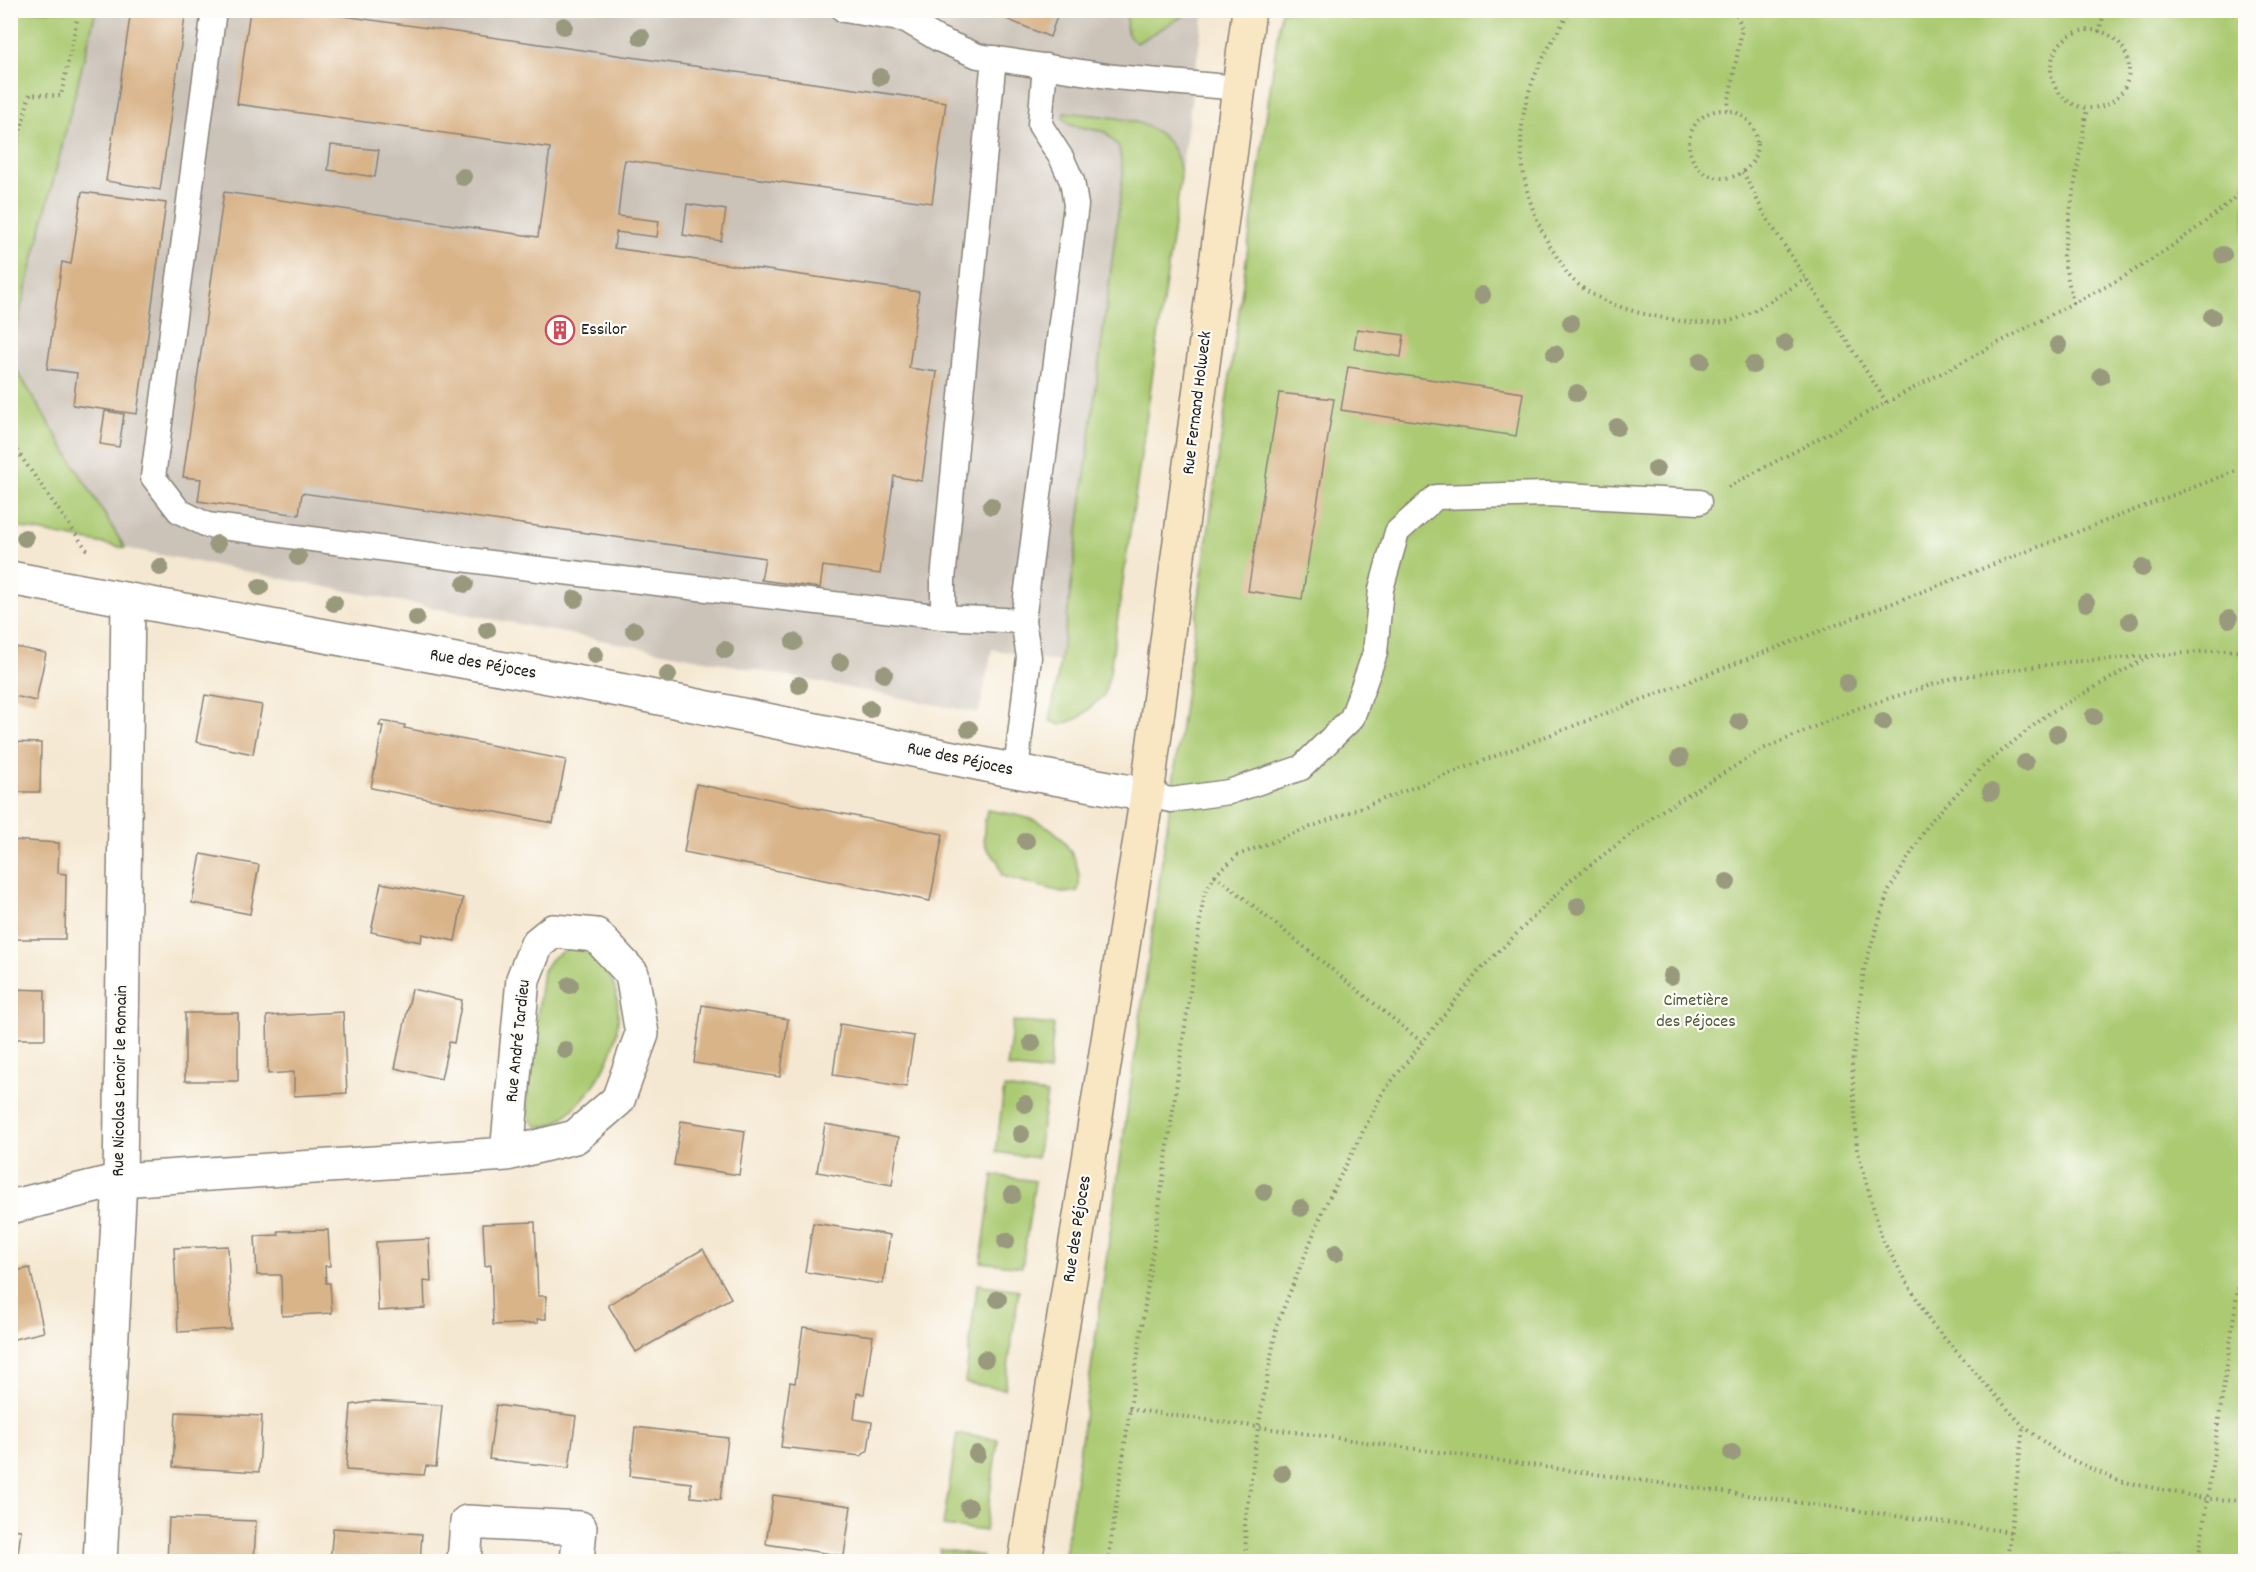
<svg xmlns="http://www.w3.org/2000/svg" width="2256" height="1572" viewBox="0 0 2256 1572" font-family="Dekko,sans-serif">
<rect width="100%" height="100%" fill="#fdfcf7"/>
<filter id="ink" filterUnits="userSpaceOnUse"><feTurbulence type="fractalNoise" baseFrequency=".0167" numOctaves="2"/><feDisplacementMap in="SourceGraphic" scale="12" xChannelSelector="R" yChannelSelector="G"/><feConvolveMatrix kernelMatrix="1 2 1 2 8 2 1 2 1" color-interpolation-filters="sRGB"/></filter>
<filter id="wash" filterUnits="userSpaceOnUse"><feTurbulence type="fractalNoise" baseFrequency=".008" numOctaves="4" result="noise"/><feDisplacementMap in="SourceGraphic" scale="24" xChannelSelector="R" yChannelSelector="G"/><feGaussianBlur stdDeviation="1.35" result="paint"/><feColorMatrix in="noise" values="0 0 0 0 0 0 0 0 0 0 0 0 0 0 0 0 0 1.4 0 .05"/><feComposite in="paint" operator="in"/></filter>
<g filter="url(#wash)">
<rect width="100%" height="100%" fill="#f5e8d2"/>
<path fill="#cbc2b8" d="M96 11H1204L1110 672 992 649 979 713 125 548 11 361V348Z"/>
<g fill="#abca72" stroke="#647347" stroke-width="1.5">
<path d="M19 11H96L11 348 10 45Z"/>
<path d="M1128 11V10L1192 11 1137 43C1123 35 1126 25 1128 11Z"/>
<path d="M1281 11H2245V1561L1064 1562Z"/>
<path d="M1064 112C1111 118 1176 114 1181 176L1110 672 1104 695 1079 718 1061 725 1050 721 1067 618 1123 174 1119 147 1105 132 1070 125 1063 118Z"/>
<path d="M11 361 125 548 11 526Z"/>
<path d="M987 810C1006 813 1026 816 1043 824 1065 835 1084 866 1078 891L1065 893 1002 876 998 861 987 849 984 840V827Z"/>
<path d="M569 947 591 950C600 961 611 975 615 989 626 1033 607 1075 576 1106 568 1114 554 1128 541 1127 529 1126 528 1111 526 1102L543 971 551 959Z"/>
<path d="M1013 1021 1054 1025 1049 1072 1007 1067Z"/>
<path d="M1004 1088 1047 1094 1037 1158 996 1152Z"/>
<path d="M993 1175 1035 1181 1022 1267 981 1262Z"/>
<path d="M977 1284 1019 1290 1005 1389 965 1383Z"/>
<path d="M957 1434 998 1439 985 1531 943 1526Z"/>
<path d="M940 1549 982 1556 981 1561H939Z"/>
</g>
<g id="blocks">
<g fill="#d9b489">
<path d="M131 10H186L160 190 106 181Z"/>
<path d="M250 10H316L315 12 946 102 932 203 625 160 623 170 618 216 659 221 657 237 616 232 614 248 919 292 909 368 937 372 922 481 894 476 880 574 823 566 820 588 761 580 765 558 302 493 299 515 198 501 201 479 183 477 224 192 538 237 550 148 237 104Z"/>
<path d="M996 10H1059L1050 37 999 16Z"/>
<path d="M331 145 379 150 375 177 328 170Z"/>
<path d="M82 192 166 203 137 414 73 405 77 373 47 369 62 262 71 264Z"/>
<path d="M687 204 726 210 721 241 683 235Z"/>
<path d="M1357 329 1404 335 1401 357 1354 349Z"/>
<path d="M1348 367 1523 393 1516 436 1341 410Z"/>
<path d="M1279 393 1334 399 1302 599 1248 591Z"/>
<path d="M105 411 124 414 119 447 100 444Z"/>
<path d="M10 646 46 653 36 701 10 695Z"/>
<path d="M205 695 262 705 253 754 196 742Z"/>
<path d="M381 721 405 725 404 728 566 760 553 823 371 788 383 726H379Z"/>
<path d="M10 742 41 743 40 792H10Z"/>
<path d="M696 784 943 834 930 901 684 852Z"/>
<path d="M10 840 59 843 58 873 66 874 65 939H10Z"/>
<path d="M201 854 259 865 250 914 192 903Z"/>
<path d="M381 883 463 898 455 941 422 934 421 942 371 932Z"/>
<path d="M10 989 45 990V1039H10Z"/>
<path d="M412 989 462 1000 454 1043 449 1042 441 1079 395 1068Z"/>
<path d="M702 1005 788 1019 780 1077 694 1063Z"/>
<path d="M343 1012 347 1093 294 1096V1072L268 1074 267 1016Z"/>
<rect x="185" y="1013" width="53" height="68"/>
<path d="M840 1024 914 1036 906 1087 833 1075Z"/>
<path d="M681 1121 745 1131 739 1175 674 1165Z"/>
<path d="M825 1124 899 1137 892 1185 817 1172Z"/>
<path d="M535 1222 538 1296H546V1319H537L538 1323 493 1325 491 1265 485 1266 483 1224Z"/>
<path d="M813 1223 890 1235 883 1284 805 1272Z"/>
<path d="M328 1230 330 1266H325L326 1283H330L332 1313 282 1316 281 1275H257L255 1236 279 1235 278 1231Z"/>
<path d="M429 1239 431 1282 424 1281 425 1308 378 1311 376 1242Z"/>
<path d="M228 1246 231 1329 178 1332 174 1248Z"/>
<path d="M703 1249 731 1298 636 1352 608 1305Z"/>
<path d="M30 1268 44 1332 10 1340V1272Z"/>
<path d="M803 1327 873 1336 864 1394 857 1393 854 1419 872 1422 868 1450 861 1456 781 1447 790 1382 795 1383Z"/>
<path d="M374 1401 442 1405 436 1467 426 1466 424 1475 346 1470 351 1405Z"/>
<path d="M496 1405 576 1416 569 1468 489 1459Z"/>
<path d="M176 1412 262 1416 259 1472 173 1467Z"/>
<path d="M635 1427 728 1438 720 1500 691 1497V1483L630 1476Z"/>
<path d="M773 1495 851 1506 844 1556 766 1544Z"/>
<path d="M169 1518 256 1521 254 1562H167Z"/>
<path d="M333 1528 422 1534 420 1562H330Z"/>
<path d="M10 1529 21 1530 17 1562H10Z"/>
</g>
</g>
</g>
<g filter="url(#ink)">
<use href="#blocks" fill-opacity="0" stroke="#888277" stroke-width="1.5"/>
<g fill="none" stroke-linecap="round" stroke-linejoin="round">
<g stroke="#888277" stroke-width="27">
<g id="lane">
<path d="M214 10 153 477 179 511 207 525 522 567 943 617 1023 621"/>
<path d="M844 10 906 20 938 39 978 56 1114 77 1239 88"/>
<path d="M943 617V580L994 58"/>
<path d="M1016 771 1029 657 1023 621 1076 205 1072 181 1062 159 1040 125 1045 66"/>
<path d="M1147 795 1171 800 1229 792 1301 768 1352 718 1375 653 1381 589 1397 532 1436 497 1547 494 1699 502"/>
</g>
</g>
<g stroke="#888277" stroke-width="36">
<g id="street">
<path d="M10 578 630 692 1016 771 1147 795"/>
<path d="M10 1207 120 1180 507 1154 575 1137 618 1100 642 1034 632 974 596 935 553 931 537 944 523 979 507 1154"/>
<path d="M100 1562 120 1180 128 601"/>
<path d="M464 1562 467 1522 580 1528 577 1562"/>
</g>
</g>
<g stroke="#888277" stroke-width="36">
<path id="secondary" d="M1025 1562 1147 795 1249 10"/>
</g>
<g stroke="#888277" stroke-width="4" stroke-dasharray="1.5 4.5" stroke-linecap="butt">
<path d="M1571 10C1554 37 1537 65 1528 95 1511 151 1527 214 1559 260 1563 266 1567 274 1572 279 1592 299 1627 311 1654 316 1680 321 1713 328 1739 318 1759 310 1787 290 1806 279"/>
<circle cx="2090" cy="69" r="39"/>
<path d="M2099 32 2105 10"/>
<circle cx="1723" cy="144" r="34"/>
<path d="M1727 110 1742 29 1735 10"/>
<path d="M10 171 30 94 61 96 79 10"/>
<path d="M1743 172 1766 217 1887 403"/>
<path d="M2073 303 2063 256 2087 108"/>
<path d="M10 441 89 553"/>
<path d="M1728 487 2073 303C2134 275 2195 233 2246 188"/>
<path d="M2148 657 2048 714 1982 767 1929 823 1888 892 1864 969 1852 1065 1857 1149 1882 1239 1930 1322 2023 1426 2061 1455 2119 1481 2208 1499 2246 1500"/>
<path d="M1215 875 1423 1043"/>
<path d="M1129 1409 2011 1532"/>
<path d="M1108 1562 1204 894 1215 875 1238 855 2246 467"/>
<path d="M1246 1562 1245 1523 1258 1428 1277 1324 1325 1206 1383 1092 1478 972 1573 878 1660 812 1763 749 1856 709 1953 678 2068 662 2225 650 2246 652"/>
<path d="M2007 1562 2023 1427"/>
<path d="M2198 1562 2246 1234"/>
</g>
<use href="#lane" stroke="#fff" stroke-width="24"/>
<use href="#street" stroke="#fff" stroke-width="33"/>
<use href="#secondary" stroke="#f9e7c3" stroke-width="33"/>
</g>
<g fill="#99997e">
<circle cx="564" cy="26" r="9"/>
<circle cx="641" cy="37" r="9"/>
<circle cx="880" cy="77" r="9"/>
<circle cx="463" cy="177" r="9"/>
<circle cx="2223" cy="255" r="9"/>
<circle cx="1482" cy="295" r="9"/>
<circle cx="2212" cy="317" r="9"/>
<circle cx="1571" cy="323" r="9"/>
<circle cx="1785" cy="343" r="9"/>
<circle cx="2058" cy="345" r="9"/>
<circle cx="1555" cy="354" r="9"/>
<circle cx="1701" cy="361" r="9"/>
<circle cx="1753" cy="365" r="9"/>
<circle cx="2101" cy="376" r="9"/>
<circle cx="1577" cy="393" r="9"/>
<circle cx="1617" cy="427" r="9"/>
<circle cx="1656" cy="469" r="9"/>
<circle cx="991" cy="506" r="9"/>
<circle cx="25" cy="538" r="9"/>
<circle cx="217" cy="544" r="9"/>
<circle cx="298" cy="557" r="9"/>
<circle cx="160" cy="567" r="9"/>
<circle cx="2142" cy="568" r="9"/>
<circle cx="465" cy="584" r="9"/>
<circle cx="260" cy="587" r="9"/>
<circle cx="575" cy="599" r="9"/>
<circle cx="334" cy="603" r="9"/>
<circle cx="2086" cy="603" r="9"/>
<circle cx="416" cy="618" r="9"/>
<circle cx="2229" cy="619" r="9"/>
<circle cx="2130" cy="621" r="9"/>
<circle cx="487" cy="630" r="9"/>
<circle cx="634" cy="630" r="9"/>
<circle cx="794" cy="642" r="9"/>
<circle cx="725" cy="650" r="9"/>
<circle cx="595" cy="655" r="9"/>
<circle cx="840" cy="662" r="9"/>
<circle cx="884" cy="674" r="9"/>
<circle cx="668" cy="675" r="9"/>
<circle cx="1847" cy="683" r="9"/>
<circle cx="799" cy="685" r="9"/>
<circle cx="870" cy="709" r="9"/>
<circle cx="2094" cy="716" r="9"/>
<circle cx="1739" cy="721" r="9"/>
<circle cx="1883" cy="722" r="9"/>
<circle cx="969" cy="729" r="9"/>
<circle cx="2057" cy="734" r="9"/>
<circle cx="1680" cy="758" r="9"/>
<circle cx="2025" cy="763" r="9"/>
<circle cx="1991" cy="792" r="9"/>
<circle cx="1026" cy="841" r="9"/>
<circle cx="1727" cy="882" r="9"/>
<circle cx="1578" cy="906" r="9"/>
<circle cx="1671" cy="976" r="9"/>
<circle cx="570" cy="985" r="9"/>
<circle cx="1032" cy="1043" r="9"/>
<circle cx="565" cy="1050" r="9"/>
<circle cx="1025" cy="1104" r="9"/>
<circle cx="1021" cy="1134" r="9"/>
<circle cx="1264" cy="1192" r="9"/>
<circle cx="1012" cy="1195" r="9"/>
<circle cx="1301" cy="1208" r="9"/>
<circle cx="1006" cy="1241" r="9"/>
<circle cx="1336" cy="1253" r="9"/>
<circle cx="998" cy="1299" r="9"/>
<circle cx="985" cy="1359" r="9"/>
<circle cx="1732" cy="1453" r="9"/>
<circle cx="977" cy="1454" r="9"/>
<circle cx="1282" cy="1473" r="9"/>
<circle cx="969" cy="1507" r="9"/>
</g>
</g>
<defs>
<g id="building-ring" transform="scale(1.5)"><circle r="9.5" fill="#fdfcf7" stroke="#d1495b" stroke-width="1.5"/><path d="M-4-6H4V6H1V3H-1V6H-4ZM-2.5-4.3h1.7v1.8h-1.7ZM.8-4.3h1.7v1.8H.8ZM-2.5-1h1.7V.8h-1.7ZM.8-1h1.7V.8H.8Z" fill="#d1495b"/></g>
</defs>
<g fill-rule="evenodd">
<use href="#building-ring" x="560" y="330"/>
</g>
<g text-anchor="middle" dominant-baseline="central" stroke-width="4.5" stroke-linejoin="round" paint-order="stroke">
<g font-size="18" fill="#1c1c1c" stroke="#fdfcf7" text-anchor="start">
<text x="581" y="330">Essilor</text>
</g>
<g font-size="18" fill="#1c1c1c" stroke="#fdfcf7">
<text transform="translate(1198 403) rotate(-83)">Rue Fernand Holweck</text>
<text transform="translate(483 665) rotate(10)">Rue des Péjoces</text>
<text transform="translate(960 760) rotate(12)">Rue des Péjoces</text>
<text transform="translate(519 1041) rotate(-84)">Rue André Tardieu</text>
<text transform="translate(121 1081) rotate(-89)">Rue Nicolas Lenoir le Romain</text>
<text transform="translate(1078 1229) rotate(-81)">Rue des Péjoces</text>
</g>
<g font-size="18" fill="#4e593a" stroke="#fdfcf7">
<text x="1696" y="1001">Cimetière<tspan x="1696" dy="21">des Péjoces</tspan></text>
</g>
</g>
<rect width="2256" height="1572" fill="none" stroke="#fdfcf7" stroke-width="36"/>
</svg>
